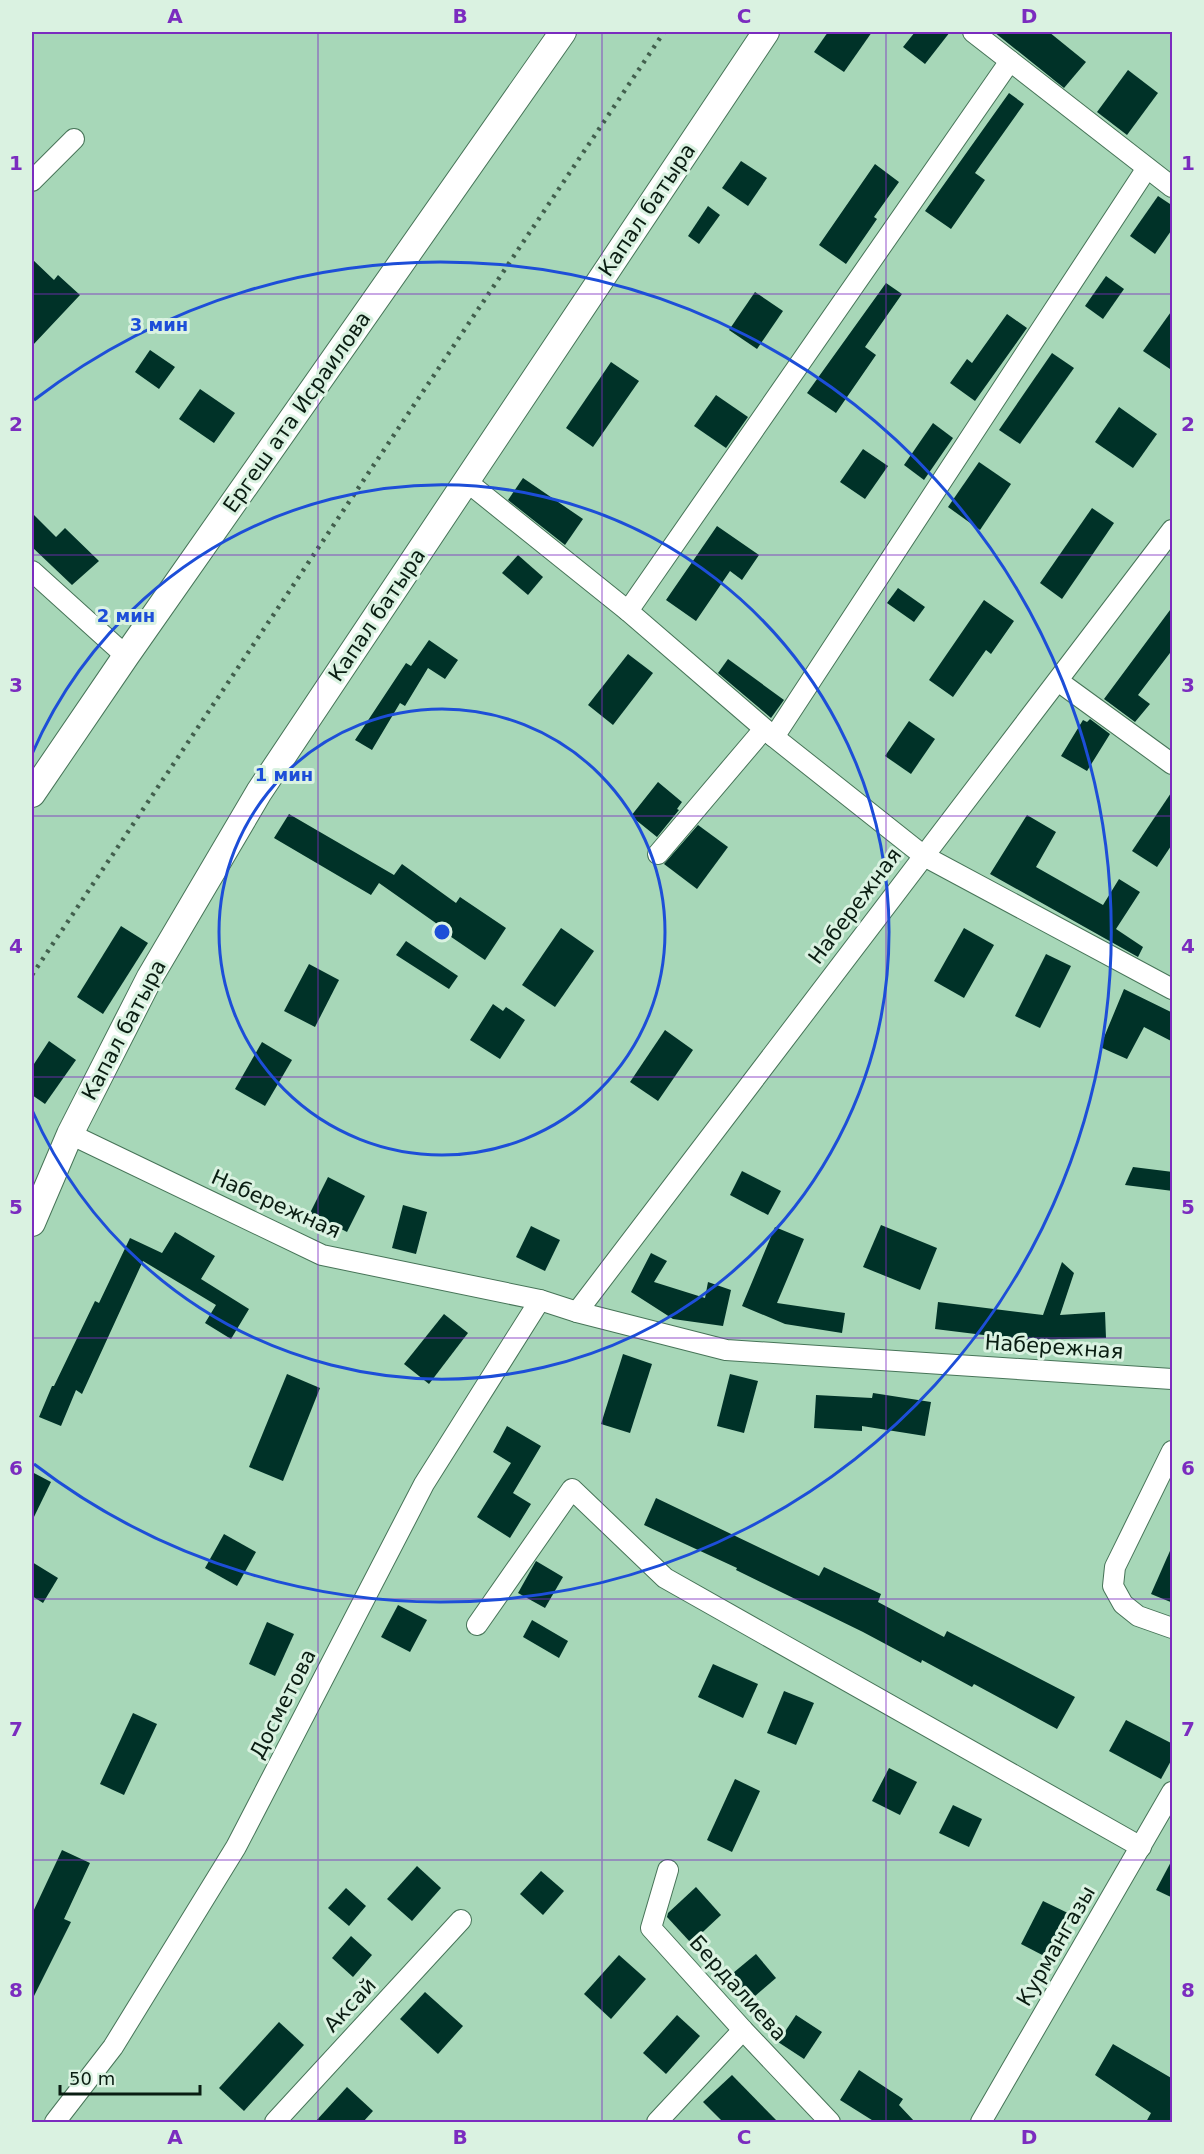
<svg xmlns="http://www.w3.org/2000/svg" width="1204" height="2154" viewBox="0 0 1204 2154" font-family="'DejaVu Sans',sans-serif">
<rect width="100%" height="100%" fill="#a7d7b8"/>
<g fill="#003228">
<path d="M828 32H872L844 72 814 52Z"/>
<path d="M915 32H950L925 64 903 47Z"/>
<path d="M994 32H1049L1086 62 1064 88Z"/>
<path d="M1128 70 1158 93 1127 135 1097 112Z"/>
<path d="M1009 93 1024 104 975 173 985 180 951 229 925 211Z"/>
<path d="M741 161 767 178 748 206 722 188Z"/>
<path d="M875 164 899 182 874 217 877 219 846 264 819 245Z"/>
<path d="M1158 196 1173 206V228L1155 254 1130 236Z"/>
<path d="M708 206 720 215 699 244 688 236Z"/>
<path d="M32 259 54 280 58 275 80 295 32 346Z"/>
<path d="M1106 276 1124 289 1103 319 1085 306Z"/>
<path d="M886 283 902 294 865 347 876 355 836 413 807 393Z"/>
<path d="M755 292 783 311 757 349 729 330Z"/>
<path d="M1173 309V371L1143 351Z"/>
<path d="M1007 314 1027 328 975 401 950 383 967 359 972 363Z"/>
<path d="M150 350 175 367 159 389 135 372Z"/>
<path d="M1052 353 1074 368 1020 444 999 430Z"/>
<path d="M611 362 639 381 593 447 566 428Z"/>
<path d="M200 389 235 413 214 443 179 419Z"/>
<path d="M716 395 748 417 726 448 694 426Z"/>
<path d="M1119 407 1157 434 1133 468 1095 442Z"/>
<path d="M933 423 953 438 924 480 904 465Z"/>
<path d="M863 449 888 466 865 499 840 482Z"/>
<path d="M979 462 1011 484 980 530 948 507Z"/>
<path d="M523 478 583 519 565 545 508 500Z"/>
<path d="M1092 508 1114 523 1062 599 1040 583Z"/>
<path d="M32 513 56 537 65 528 99 561 72 585 32 547Z"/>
<path d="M717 526 759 555 742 580 730 571 696 621 666 600Z"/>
<path d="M518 555 543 577 528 595 502 573Z"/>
<path d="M898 588 925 607 914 622 887 603Z"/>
<path d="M984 600 1014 621 991 654 986 650 953 697 929 680Z"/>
<path d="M1173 606V649L1138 695 1150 704 1135 722 1104 699Z"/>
<path d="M429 640 458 660 445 679 428 668 405 706 400 703 372 750 355 740 406 663 411 666Z"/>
<path d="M628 654 653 673 613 725 588 705Z"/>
<path d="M728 659 784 700 771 718 718 673Z"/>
<path d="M1090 719 1110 734 1087 771 1061 756 1083 720 1087 722Z"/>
<path d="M909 721 935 739 911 774 885 756Z"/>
<path d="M658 782 682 802 677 809 679 810 657 837 631 816Z"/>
<path d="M1173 790V843L1157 867 1132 851Z"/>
<path d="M289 814 394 875 402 864 456 903 460 897 506 928 485 960 438 928 440 926 379 883 371 895 274 838Z"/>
<path d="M1027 815 1056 832 1036 867 1103 905 1119 879 1140 892 1116 929 1143 947 1138 957 990 874Z"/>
<path d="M698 825 728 847 697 889 664 864Z"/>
<path d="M121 926 148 943 103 1014 77 997Z"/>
<path d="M561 928 594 951 555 1007 522 985Z"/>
<path d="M964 928 994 945 964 998 934 981Z"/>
<path d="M406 941 458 976 449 989 396 955Z"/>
<path d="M1046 954 1071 966 1040 1028 1015 1016Z"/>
<path d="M309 964 339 980 315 1027 284 1011Z"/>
<path d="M1124 989 1173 1013V1042L1144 1027 1127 1059 1100 1047Z"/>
<path d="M493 1004 503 1011 506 1007 525 1020 500 1059 470 1040Z"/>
<path d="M665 1030 693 1050 658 1101 630 1082Z"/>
<path d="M49 1041 76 1060 45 1104 32 1095V1067Z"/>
<path d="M262 1042 292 1060 265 1106 235 1089Z"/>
<path d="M1133 1167 1173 1172V1191L1125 1185Z"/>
<path d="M742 1171 781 1191 768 1215 730 1195Z"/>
<path d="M328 1177 365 1196 347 1232 310 1213Z"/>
<path d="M403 1205 427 1212 416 1254 392 1248Z"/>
<path d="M881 1225 937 1248 920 1290 863 1267Z"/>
<path d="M531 1226 560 1240 545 1271 516 1257Z"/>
<path d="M775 1227 804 1239 777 1303 845 1313 842 1333 785 1324 742 1306Z"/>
<path d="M175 1232 215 1256 201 1279 249 1309 231 1339 205 1323 216 1305 143 1261 82 1394 76 1390 61 1426 39 1417 52 1386H54L95 1301 99 1303 130 1238 162 1253Z"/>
<path d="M651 1253 667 1261 654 1282 705 1298 708 1282 731 1290 723 1326 673 1319 631 1292Z"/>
<path d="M1062 1262 1074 1273 1060 1315 1105 1312 1106 1338 1024 1340 935 1329 938 1302 1043 1315Z"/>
<path d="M444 1314 468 1333 429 1384 404 1364Z"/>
<path d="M623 1354 652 1364 630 1433 601 1424Z"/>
<path d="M287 1374 320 1388 283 1481 249 1467Z"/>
<path d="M730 1374 758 1381 744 1433 717 1426Z"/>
<path d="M873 1393 931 1402 925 1436 862 1426V1431L814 1428 816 1395 872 1398Z"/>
<path d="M507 1426 541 1446 513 1493 531 1504 510 1538 477 1517 511 1463 493 1452Z"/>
<path d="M32 1472 51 1482 32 1521Z"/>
<path d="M656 1498 819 1576 824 1567 881 1594 878 1602 944 1637 947 1631 1075 1697 1057 1729 974 1684 972 1687 922 1660 921 1663 863 1632 736 1570 737 1568 644 1525Z"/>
<path d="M224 1534 256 1552 237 1586 205 1568Z"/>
<path d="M1173 1544V1603L1151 1594Z"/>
<path d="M536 1561 563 1577 545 1608 518 1593Z"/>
<path d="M32 1562 58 1578 43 1603 32 1596Z"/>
<path d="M398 1605 427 1620 410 1652 381 1637Z"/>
<path d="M532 1620 568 1641 559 1658 523 1637Z"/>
<path d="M267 1622 294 1634 275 1676 249 1664Z"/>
<path d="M713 1664 758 1684 743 1718 698 1697Z"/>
<path d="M784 1691 814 1703 796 1745 767 1733Z"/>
<path d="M133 1713 157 1724 124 1795 100 1784Z"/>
<path d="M1126 1720 1173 1744V1757L1161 1779 1109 1751Z"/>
<path d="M889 1768 917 1782 900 1815 872 1801Z"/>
<path d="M735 1779 760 1791 732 1852 707 1840Z"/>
<path d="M953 1805 982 1819 969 1847 939 1833Z"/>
<path d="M62 1850 90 1863 64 1919 71 1922 32 2000V1914Z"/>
<path d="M1173 1858V1898L1156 1890Z"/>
<path d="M417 1866 441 1888 412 1921 387 1899Z"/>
<path d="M541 1871 564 1891 543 1915 520 1894Z"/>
<path d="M696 1887 721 1915 691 1943 667 1917 668 1913Z"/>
<path d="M346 1888 366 1906 349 1926 328 1908Z"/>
<path d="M1043 1901 1072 1915 1050 1959 1021 1944Z"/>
<path d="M351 1936 372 1955 353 1977 332 1958Z"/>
<path d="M756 1954 776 1978 747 2003 727 1978Z"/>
<path d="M619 1955 646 1979 611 2019 584 1994Z"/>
<path d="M425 1992 463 2026 438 2054 400 2019Z"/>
<path d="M677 2015 700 2036 666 2074 643 2053Z"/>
<path d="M796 2015 822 2032 804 2059 778 2042Z"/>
<path d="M279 2022 304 2045 244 2111 219 2088Z"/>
<path d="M1113 2044 1173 2079V2122H1146L1151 2113 1095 2075Z"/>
<path d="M859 2070 903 2099 899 2105 915 2122H875L840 2100Z"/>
<path d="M732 2075 778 2122H723L703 2102Z"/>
<path d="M347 2087 373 2111 363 2122H315Z"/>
</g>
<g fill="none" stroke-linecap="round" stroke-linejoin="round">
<g stroke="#477458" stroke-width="22">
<g id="minor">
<path d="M973 32 1172 187"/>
<path d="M32 181 74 139"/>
<path d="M466 481 628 611 774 737 924 856 1172 989"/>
<path d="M32 571 126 656"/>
<path d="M628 611 1010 61"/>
<path d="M1058 681 1172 764"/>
<path d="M774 737 1147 168"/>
<path d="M658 854 764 729"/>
<path d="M70 1134 322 1255 540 1300 577 1312 726 1350 1172 1379"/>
<path d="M577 1312 1172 530"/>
<path d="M1172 1451 1115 1567 1113 1586 1123 1604 1138 1616 1172 1628"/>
<path d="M477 1625 572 1489 665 1578 1141 1847"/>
<path d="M668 1870 651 1928 743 2030 830 2122"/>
<path d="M55 2122 113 2047 236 1847 424 1484 540 1300"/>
<path d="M275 2122 461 1920"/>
<path d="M657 2122 743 2030"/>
<path d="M981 2122 1172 1792"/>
</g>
</g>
<g stroke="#477458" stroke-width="28">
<g id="major">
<path d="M32 794 126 656 563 32"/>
<path d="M32 1223 70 1134 150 977 259 792 766 32"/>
</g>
</g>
<use href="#minor" stroke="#fff" stroke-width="20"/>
<use href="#major" stroke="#fff" stroke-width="26"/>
<path stroke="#425f4d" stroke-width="4.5" stroke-dasharray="3 6" stroke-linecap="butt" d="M32 975 664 32"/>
</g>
<path fill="none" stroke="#7b2cbf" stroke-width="1.5" stroke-opacity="0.55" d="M318 32V2122M602 32V2122M886 32V2122M32 294H1172M32 555H1172M32 816H1172M32 1077H1172M32 1338H1172M32 1599H1172M32 1860H1172"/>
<g fill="none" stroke="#1d4ed8" stroke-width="3">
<circle cx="442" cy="932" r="223"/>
<path d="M32 754A447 447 0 1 1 32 1110"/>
<path d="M34 400A670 670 0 1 1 34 1464"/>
</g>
<g text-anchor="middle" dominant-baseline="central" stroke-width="6" stroke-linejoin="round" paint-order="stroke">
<g font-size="21" fill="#0a1d12" stroke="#daf2e1">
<text transform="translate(647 210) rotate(-56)">Капал батыра</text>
<text transform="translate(297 412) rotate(-55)">Ергеш ата Исраилова</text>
<text transform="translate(377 615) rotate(-56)">Капал батыра</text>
<text transform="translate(855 906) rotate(-53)">Набережная</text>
<text transform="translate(124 1030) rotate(-62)">Капал батыра</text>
<text transform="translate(276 1204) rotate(24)">Набережная</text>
<text transform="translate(1054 1347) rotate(4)">Набережная</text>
<text transform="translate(283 1704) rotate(-63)">Досметова</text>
<text transform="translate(1056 1946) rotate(-60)">Курмангазы</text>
<text transform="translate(738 1988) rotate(48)">Бердалиева</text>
<text transform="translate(350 2005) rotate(-47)">Аксай</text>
</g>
</g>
<circle cx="442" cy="932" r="9" fill="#1d4ed8" stroke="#daf2e1" stroke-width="3"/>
<g font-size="18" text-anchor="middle" font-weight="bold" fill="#1d4ed8" stroke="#daf2e1" stroke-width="6" stroke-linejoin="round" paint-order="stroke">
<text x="159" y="331">3 мин</text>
<text x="126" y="622">2 мин</text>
<text x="284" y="781">1 мин</text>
</g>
<rect width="1204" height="2154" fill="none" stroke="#daf2e1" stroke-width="66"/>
<path d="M60 2085v9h140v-9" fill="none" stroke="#0a1d12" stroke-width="3"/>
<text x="69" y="2085" font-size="18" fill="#0a1d12" stroke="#daf2e1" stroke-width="4.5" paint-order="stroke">50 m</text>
<rect x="33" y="33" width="1138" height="2088" fill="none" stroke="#7b2cbf" stroke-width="2"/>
<g font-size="20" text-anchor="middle" font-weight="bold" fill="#7b2cbf">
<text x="175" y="23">A</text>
<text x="460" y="23">B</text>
<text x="744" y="23">C</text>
<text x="1029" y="23">D</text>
<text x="16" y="170">1</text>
<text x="1188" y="170">1</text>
<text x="16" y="431">2</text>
<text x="1188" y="431">2</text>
<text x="16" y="692">3</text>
<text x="1188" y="692">3</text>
<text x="16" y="953">4</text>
<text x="1188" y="953">4</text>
<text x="16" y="1214">5</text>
<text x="1188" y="1214">5</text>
<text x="16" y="1475">6</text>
<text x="1188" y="1475">6</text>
<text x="16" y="1736">7</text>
<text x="1188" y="1736">7</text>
<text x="16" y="1997">8</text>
<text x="1188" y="1997">8</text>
<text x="175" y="2144">A</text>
<text x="460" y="2144">B</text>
<text x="744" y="2144">C</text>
<text x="1029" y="2144">D</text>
</g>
</svg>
